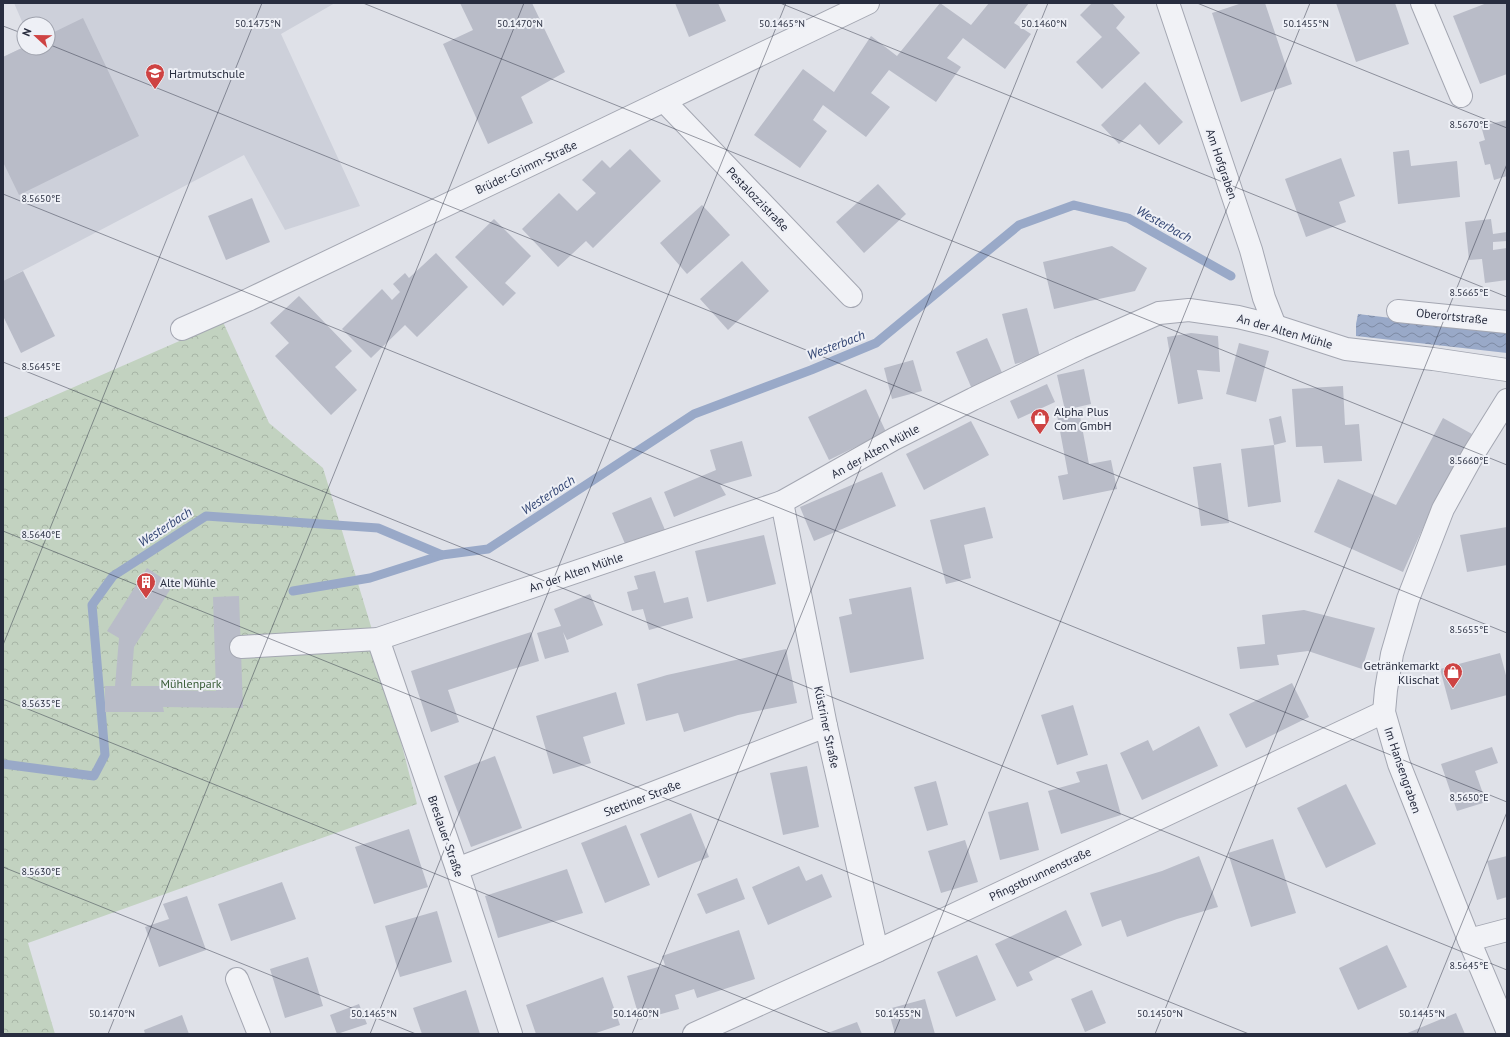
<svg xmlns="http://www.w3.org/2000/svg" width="1510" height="1037" viewBox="0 0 1510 1037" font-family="'PT Sans',sans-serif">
<defs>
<pattern id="park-crowns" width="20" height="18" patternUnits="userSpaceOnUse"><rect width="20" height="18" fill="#c2d2c0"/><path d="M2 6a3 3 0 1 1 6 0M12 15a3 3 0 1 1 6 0" fill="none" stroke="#a7b5a6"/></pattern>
<pattern id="water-waves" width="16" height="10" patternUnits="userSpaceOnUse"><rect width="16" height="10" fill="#99a9c8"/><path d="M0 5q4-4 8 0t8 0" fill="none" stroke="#7d8aa4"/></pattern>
</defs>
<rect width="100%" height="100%" fill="#dfe1e8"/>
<path fill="#cdd0da" d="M14 3H335L281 34 360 206 285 230 244 155 3 281V57L24 47V48H48V24H24V26Z"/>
<path fill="url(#park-crowns)" d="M223 322 269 423 323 468 373 633 417 804 28 943 55 1034H3V418Z"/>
<path fill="url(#water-waves)" d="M1358 314 1507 332V353L1356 336V324Z"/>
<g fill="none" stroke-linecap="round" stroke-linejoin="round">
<g stroke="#99a9c8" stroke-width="9">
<path d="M293 591 370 578 442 555"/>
<path d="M3 764 94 776 105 755 92 605 113 576 206 516 378 528 442 555 488 549 694 414 811 370 876 343 1019 225 1074 205 1128 218 1231 276"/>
</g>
</g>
<g fill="#b9bcc8">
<path d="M460 3H532L565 72 521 97 533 123 488 144 443 44 473 30Z"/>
<path d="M675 3H718L726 21 689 37Z"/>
<path d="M940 3 971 25 989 3H1029L1014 23 1031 34 1005 69 963 38 947 58 961 67 936 102 889 70 871 93 890 107 866 137 823 105 813 120 827 131 800 168 754 135 803 69 834 92 871 36 897 56Z"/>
<path d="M1092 3H1112L1125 17 1116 28 1140 53 1102 89 1076 62 1102 37 1080 15Z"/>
<path d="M1242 3H1265L1292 84 1241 102 1212 13Z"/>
<path d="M1336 3H1395L1409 44 1356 62Z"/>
<path d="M1487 3H1507V74L1480 84 1453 16Z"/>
<path d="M83 18 139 136 19 195 3 162V57L24 47V48H48V35Z"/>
<path d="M1145 82 1183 122 1159 145 1140 124 1119 144 1101 125Z"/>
<path d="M1507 120V176L1494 180 1490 164 1485 165 1479 142 1485 140 1481 126Z"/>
<path d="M630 149 661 181 593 248 586 241 558 267 522 229 559 193 577 211 596 193 582 180 602 160 610 168Z"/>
<path d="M1409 150 1411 166 1457 161 1460 197 1398 204 1393 152Z"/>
<path d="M1341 158 1355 196 1339 202 1346 222 1306 237 1285 179Z"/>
<path d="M878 184 906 214 864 253 836 222Z"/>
<path d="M252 198 270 242 226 260 208 216Z"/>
<path d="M702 205 730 235 687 274 660 243Z"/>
<path d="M494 219 531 256 505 283 516 293 503 306 455 257Z"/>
<path d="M1491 219 1493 234 1507 232V241L1493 242V250L1507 248V280L1485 283 1482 259 1469 260 1465 222Z"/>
<path d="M1112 246 1147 268 1135 291 1054 309 1043 262Z"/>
<path d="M436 253 468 287 417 337 405 325 371 358 342 329 382 289 392 300 400 292 393 284 405 273 409 278Z"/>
<path d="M742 261 769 291 728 330 700 299Z"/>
<path d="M23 271 55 336 21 353 3 316V281Z"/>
<path d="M299 296 352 351 335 367 357 390 331 415 275 356 289 343 270 323Z"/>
<path d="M1027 308 1040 357 1015 364 1002 314Z"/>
<path d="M1191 333 1218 336 1220 372 1197 370 1203 399 1178 404 1167 337Z"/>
<path d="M987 338 1003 375 972 389 956 352Z"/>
<path d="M1239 343 1269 351 1256 402 1226 394Z"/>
<path d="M913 360 922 391 892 399 884 368Z"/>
<path d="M1084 369 1091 404 1065 410 1057 375Z"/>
<path d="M1047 384 1055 402 1018 419 1010 401Z"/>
<path d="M1343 386 1345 425 1359 424 1362 461 1324 463 1322 446 1296 447 1292 389Z"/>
<path d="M866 389 886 432 829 460 808 417Z"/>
<path d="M1079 411 1089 464 1111 460 1117 489 1063 500 1058 476 1068 474 1057 415Z"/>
<path d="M1281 416 1286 442 1274 445 1281 502 1248 507 1241 449 1274 445 1269 419Z"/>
<path d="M1443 418 1472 434 1427 519 1403 572 1314 532 1338 479 1396 505Z"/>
<path d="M971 421 989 455 924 490 906 454Z"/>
<path d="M742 441 752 476 720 485 726 495 674 517 664 492 716 470 710 450Z"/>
<path d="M1221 463 1229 523 1201 526 1193 467Z"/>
<path d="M882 472 896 506 814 541 800 507Z"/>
<path d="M651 497 665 530 626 546 612 513Z"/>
<path d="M985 507 993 538 964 545 971 578 946 584 930 520Z"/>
<path d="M1507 527V565L1467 572 1460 535Z"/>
<path d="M764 535 776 584 707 602 695 551Z"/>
<path d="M147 568 173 585 134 647 131 686H164V690L216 691 213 597 239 596 243 708 163 707 164 712H105V686H115L119 638 107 631Z"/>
<path d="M655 571 664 603 688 597 693 618 649 630 643 609 632 611 627 592 638 589 634 576Z"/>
<path d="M911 587 924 659 850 673 839 617 852 614 849 599Z"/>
<path d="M590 594 603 625 567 640 563 632 569 652 545 659 537 633 561 626 554 609Z"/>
<path d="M1304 610 1375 628 1362 669 1308 651 1277 655 1279 665 1240 669 1237 647 1265 644 1262 615Z"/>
<path d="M531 632 539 661 513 669 448 690 459 722 431 732 411 671Z"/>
<path d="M786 649 797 703 738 715 684 732 678 713 646 721 637 684 667 675Z"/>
<path d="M1500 653 1507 679V695L1451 710 1440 669Z"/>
<path d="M1292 683 1309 717 1246 748 1229 714Z"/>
<path d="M616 692 625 724 583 737 591 763 553 774 536 716Z"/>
<path d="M1073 705 1088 755 1057 765 1041 715Z"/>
<path d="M1199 726 1218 766 1142 800 1120 753 1148 740 1153 751Z"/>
<path d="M1492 747 1498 763 1475 771 1486 802 1457 811 1441 764Z"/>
<path d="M495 756 522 828 471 847 444 776Z"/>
<path d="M1107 764 1121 815 1061 834 1048 791 1080 782 1076 772Z"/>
<path d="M807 766 819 827 783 835 770 773Z"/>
<path d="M936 781 948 825 927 831 914 787Z"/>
<path d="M1346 784 1376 844 1326 868 1297 808Z"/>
<path d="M1028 802 1039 850 1000 860 988 812Z"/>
<path d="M691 813 709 857 658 878 640 834Z"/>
<path d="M626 825 650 885 605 903 581 843Z"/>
<path d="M409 829 428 887 374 904 355 847Z"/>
<path d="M1273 839 1296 913 1251 927 1228 853Z"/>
<path d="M965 840 978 882 941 893 928 851Z"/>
<path d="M1199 856 1218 907 1177 919 1127 937 1121 920 1102 927 1090 893 1162 871Z"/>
<path d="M1507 856V897L1497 900 1487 861Z"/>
<path d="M799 866 806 881 822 874 832 897 768 925 752 887Z"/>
<path d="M567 869 583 913 498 938 485 896Z"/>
<path d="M737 878 745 899 706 914 697 894Z"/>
<path d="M282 882 296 919 231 941 218 904Z"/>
<path d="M187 896 206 950 159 967 145 927 169 919 163 904Z"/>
<path d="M1066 910 1082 945 1029 972 1033 980 1017 987 995 944Z"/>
<path d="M437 911 452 962 400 977 385 926Z"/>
<path d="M739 930 755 979 697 998 694 989 675 995 679 1009 640 1020 627 976 665 965 662 956Z"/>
<path d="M1387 945 1407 987 1358 1010 1339 968Z"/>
<path d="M977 955 996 1000 956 1017 937 972Z"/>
<path d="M308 957 323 1006 285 1018 270 969Z"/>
<path d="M603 977 620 1025 593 1034H536L526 1005Z"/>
<path d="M466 990 480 1034H422L413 1008Z"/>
<path d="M1092 990 1106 1023 1085 1032 1071 999Z"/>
<path d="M925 999 935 1034H895L888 1009Z"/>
<path d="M359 1004 367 1024 337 1034 330 1015Z"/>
<path d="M1456 1013 1465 1034H1405Z"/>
<path d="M182 1015 189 1034H145L144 1030Z"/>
<path d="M857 1022 862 1034H825Z"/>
</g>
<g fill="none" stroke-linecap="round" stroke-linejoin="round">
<g stroke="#a4a7b2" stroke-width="24">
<g id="minor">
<path d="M1168 3 1251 250 1264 298 1275 326"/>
<path d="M1422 3 1461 96"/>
<path d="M664 101 851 296"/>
<path d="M1398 311 1507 322"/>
<path d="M182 329 248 300 868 3"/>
<path d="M1507 400 1474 453 1443 509 1408 599 1392 654 1386 690 1384 712 1399 764 1469 940 1507 1030"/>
<path d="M782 502 826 726 877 951"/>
<path d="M378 639 457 869 511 1034"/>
<path d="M241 647 378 639 782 502 894 439 973 399 1080 348 1159 313 1189 310 1238 317 1275 326 1346 349 1433 359 1507 370"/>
<path d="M457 869 826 726"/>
<path d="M1469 940 1507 930"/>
<path d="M237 979 259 1034"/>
<path d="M694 1034 877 951 1384 712"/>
</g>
</g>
<use href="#minor" stroke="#f1f2f6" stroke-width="22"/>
</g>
<path fill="none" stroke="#282d3f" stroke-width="1" stroke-opacity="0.45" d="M363 3 1507 465M780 3 1507 297M1197 3 1507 128M3 26 24 34M48 44 1507 633M3 194 1507 802M3 362 1507 970M3 531 1249 1034M3 645 262 3M3 699 832 1034M3 867 416 1034M108 1034 524 3M370 1034 786 3M632 1034 1048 3M894 1034 1310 3M1155 1034 1507 164M1417 1034 1507 812"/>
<defs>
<g id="school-pin" transform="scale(1)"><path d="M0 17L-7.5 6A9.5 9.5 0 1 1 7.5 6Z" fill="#ce4343" stroke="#eef0f6"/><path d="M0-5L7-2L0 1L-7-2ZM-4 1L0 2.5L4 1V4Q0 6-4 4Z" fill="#fff"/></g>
<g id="shop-pin" transform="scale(1)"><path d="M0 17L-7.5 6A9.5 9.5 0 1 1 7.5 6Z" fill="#ce4343" stroke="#eef0f6"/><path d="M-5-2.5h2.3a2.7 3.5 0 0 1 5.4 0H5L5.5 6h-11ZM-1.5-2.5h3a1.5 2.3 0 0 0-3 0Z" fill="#fff"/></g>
<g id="building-pin" transform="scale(1)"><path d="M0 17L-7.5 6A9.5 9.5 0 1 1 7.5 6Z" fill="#ce4343" stroke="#eef0f6"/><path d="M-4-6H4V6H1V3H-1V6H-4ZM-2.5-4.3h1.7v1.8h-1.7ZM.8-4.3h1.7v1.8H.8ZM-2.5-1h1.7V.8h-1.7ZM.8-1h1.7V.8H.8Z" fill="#fff"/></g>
</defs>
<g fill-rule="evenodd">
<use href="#school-pin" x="155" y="73"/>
<use href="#shop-pin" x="1040" y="418"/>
<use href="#building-pin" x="146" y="582"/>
<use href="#shop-pin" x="1453" y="672"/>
</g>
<g text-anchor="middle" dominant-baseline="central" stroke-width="4" stroke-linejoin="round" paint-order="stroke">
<g font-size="12" fill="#282d3f" stroke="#eef0f6" text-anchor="start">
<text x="169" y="73">Hartmutschule</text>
<text x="1054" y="411">Alpha Plus<tspan x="1054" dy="14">Com GmbH</tspan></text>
<text x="160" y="582">Alte Mühle</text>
<text x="1439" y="665" text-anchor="end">Getränkemarkt<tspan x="1439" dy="14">Klischat</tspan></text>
</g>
<g font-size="12" fill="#282d3f" stroke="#eef0f6">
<text transform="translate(1222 164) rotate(71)">Am Hofgraben</text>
<text transform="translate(526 167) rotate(-25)">Brüder-Grimm-Straße</text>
<text transform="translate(758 199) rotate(46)">Pestalozzistraße</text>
<text transform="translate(1452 316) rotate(6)">Oberortstraße</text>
<text transform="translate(1285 331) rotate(16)">An der Alten Mühle</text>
<text transform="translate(875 451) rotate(-29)">An der Alten Mühle</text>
<text transform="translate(576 572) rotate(-19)">An der Alten Mühle</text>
<text transform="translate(827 727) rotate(78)">Küstriner Straße</text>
<text transform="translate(1403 770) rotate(71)">Im Hansengraben</text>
<text transform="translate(642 798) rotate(-21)">Stettiner Straße</text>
<text transform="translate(446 836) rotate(71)">Breslauer Straße</text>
<text transform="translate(1040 874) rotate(-25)">Pfingstbrunnenstraße</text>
</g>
<g font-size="12" fill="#375b35" stroke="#eef0f6">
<text x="191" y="683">Mühlenpark</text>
</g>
<g font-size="13" font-style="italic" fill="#324573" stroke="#eef0f6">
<text transform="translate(1164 224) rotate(29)">Westerbach</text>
<text transform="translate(836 345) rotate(-21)">Westerbach</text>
<text transform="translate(548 495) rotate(-33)">Westerbach</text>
<text transform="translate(165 527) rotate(-33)">Westerbach</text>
</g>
</g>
<g font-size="10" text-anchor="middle" fill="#282d3f" stroke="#eef0f6" stroke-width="4" stroke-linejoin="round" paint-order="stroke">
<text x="258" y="27">50.1475°N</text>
<text x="520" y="27">50.1470°N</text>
<text x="782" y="27">50.1465°N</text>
<text x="1044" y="27">50.1460°N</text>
<text x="1306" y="27">50.1455°N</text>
<text x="1469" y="128">8.5670°E</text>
<text x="41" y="202">8.5650°E</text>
<text x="1469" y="296">8.5665°E</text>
<text x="41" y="370">8.5645°E</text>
<text x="1469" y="464">8.5660°E</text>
<text x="41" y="538">8.5640°E</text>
<text x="1469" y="633">8.5655°E</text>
<text x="41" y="707">8.5635°E</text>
<text x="1469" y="801">8.5650°E</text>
<text x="41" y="875">8.5630°E</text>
<text x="1469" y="969">8.5645°E</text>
<text x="112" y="1017">50.1470°N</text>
<text x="374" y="1017">50.1465°N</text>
<text x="636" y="1017">50.1460°N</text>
<text x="898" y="1017">50.1455°N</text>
<text x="1160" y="1017">50.1450°N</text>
<text x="1422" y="1017">50.1445°N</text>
</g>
<rect width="1510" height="1037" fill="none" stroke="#282d3f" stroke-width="8"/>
<g transform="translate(36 36) rotate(292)"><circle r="19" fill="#eef0f6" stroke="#9fa2ad"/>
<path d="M0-3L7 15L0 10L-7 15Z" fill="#ce4343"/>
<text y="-6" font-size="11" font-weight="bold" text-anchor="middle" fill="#282d3f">N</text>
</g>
</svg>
